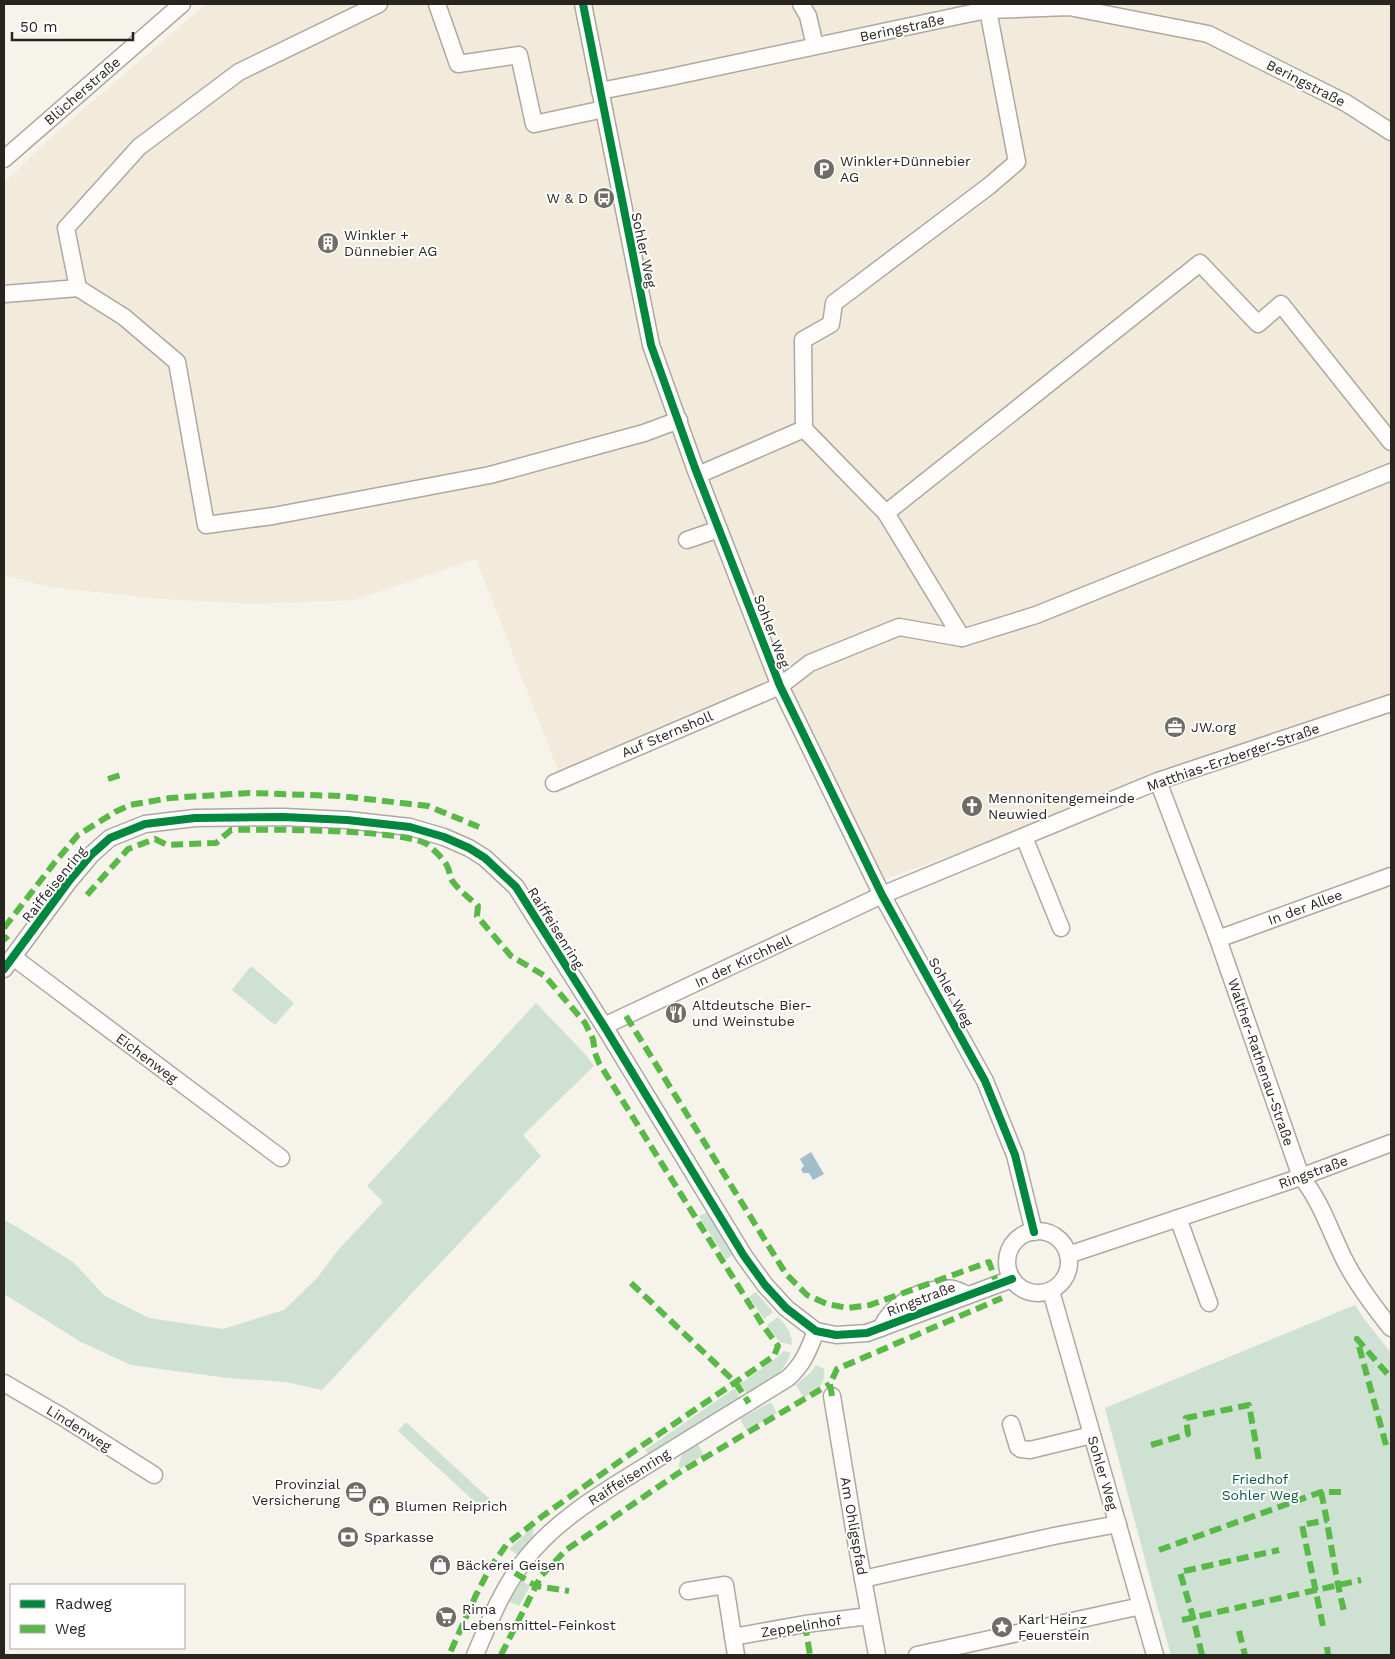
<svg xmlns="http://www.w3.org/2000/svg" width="1395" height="1659" viewBox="0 0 1395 1659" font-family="'Work Sans',sans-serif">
<rect width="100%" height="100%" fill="#f6f3ea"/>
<path fill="#f2eada" d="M206 4H1391V703L1158 781 877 882 781 677 559 773 476 559 354 600 252 604 150 598 49 587 4 575V183L50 138Z"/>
<g fill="#cee1d3">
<path d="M251 966 294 1003 275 1025 232 990Z"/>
<path d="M536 1003 586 1055 594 1066 523 1135 541 1156 398 1308 322 1390 286 1382 228 1378 131 1365 81 1342 4 1294V1220L17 1227 73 1262 105 1296 149 1318 223 1329 284 1310 317 1278 339 1249 383 1202 367 1186Z"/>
<path d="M708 1212 734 1254 726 1259 699 1216Z"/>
<path d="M756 1292 773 1312 764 1319 750 1298V1296Z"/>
<path d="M1355 1305 1365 1320 1391 1353V1655H1171L1157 1605 1105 1408Z"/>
<path d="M778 1317C787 1326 792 1333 792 1345L780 1342 767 1325Z"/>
<path d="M784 1351 791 1353C782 1377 767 1381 747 1394L740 1384 774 1360 780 1354Z"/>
<path d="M816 1365 824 1369C827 1385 815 1391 804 1398L796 1385 811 1372Z"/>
<path d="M735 1388 740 1398 650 1456 645 1450Z"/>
<path d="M771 1402 777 1413 746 1430 740 1419Z"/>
<path d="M406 1422 495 1504 487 1513 398 1431Z"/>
<path d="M698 1444 704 1455 679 1469V1464L683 1451Z"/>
<path d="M533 1527C535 1540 526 1546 518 1555L509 1549Z"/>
<path d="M520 1580 530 1586 519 1606 508 1601Z"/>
</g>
<path fill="#a1beca" d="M811 1152 824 1174 813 1180 809 1173H803L801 1169 804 1166 800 1159Z"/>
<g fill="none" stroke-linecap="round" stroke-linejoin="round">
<g stroke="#aca9a2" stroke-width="19">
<g id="minor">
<path d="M379 4 239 72 139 147 66 228 78 288 124 317 177 362 206 525 273 516 490 475 644 433 679 420"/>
<path d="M437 4 458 64 519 55 534 124 604 109"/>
<path d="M583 4 651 345 695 468 780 686 882 895 985 1081 1015 1155 1034 1232"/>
<path d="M801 4 808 16 815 46"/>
<path d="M600 91 666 78 967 14 988 10 1069 7 1208 34 1346 103 1391 132"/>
<path d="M4 159 182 4"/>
<path d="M4 294 78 288"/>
<path d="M804 429 803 340 831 324 834 303 989 186 1017 162 988 10"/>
<path d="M886 513 1200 263 1258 324 1281 304 1391 442"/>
<path d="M687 540 719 529"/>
<path d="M962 638 1036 615 1391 472"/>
<path d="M1158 781 1218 939 1301 1177C1321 1201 1330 1231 1344 1259 1356 1283 1374 1307 1391 1328"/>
<path d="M554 783 780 686 810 663 899 627 962 638 886 513 804 429 698 475"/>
<path d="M1024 837 1061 928"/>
<path d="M1218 939 1391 876"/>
<path d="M13 957 281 1158"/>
<path d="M4 969 69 881 91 855 110 838 145 824 195 818 284 817 347 820 410 827 444 837 469 848 485 858 516 887 604 1026 744 1256 765 1285 786 1308 816 1331 836 1335 867 1333 1012 1279"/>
<path d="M604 1026 882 895 1158 781 1391 703"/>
<path d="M1178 1218 1209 1303"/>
<circle cx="1038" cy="1262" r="31"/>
<path d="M1068 1255 1301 1177 1391 1143"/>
<path d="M1051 1291 1155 1655"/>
<path d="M881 1328C892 1305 916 1291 941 1289 945 1289 950 1288 953 1289 958 1290 963 1293 968 1295"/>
<path d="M4 1383 61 1416 154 1475"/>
<path d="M832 1396 856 1541 877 1655"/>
<path d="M1011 1424 1018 1447 1021 1449 1030 1450 1092 1435"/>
<path d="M863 1579 1054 1536 1118 1524"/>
<path d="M688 1591 725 1585 736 1655"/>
<path d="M733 1637 805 1624 869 1616"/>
<path d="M475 1655C489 1623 502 1589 524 1561 557 1518 607 1490 652 1462 697 1434 743 1406 788 1378 804 1363 808 1351 816 1331"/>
<path d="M917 1655 1141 1606"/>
</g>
</g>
<use href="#minor" stroke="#fefdfc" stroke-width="16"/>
<g stroke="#58b947" stroke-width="6" stroke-dasharray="12 6" stroke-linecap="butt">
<path d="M108 779 121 775"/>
<path d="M87 895 128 849 155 839 167 845 216 843 231 830C263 829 408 829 428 845 435 851 445 860 448 868 450 873 450 878 453 882 460 891 470 899 478 906L477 916 511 956 545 976 585 1023 593 1039 595 1053 599 1063 762 1324 778 1346 774 1356 637 1449 544 1515 507 1544 490 1568 476 1595 449 1655"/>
<path d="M4 928 55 862 78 835 115 812 130 805 170 798 250 793 340 796 428 806 479 827"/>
<path d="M4 936 8 940"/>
<path d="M626 1016 786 1274 807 1295 827 1304 848 1308 870 1305 989 1262 997 1284"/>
<path d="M631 1283 735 1382 749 1403"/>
<path d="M832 1396 830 1384 837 1369 1002 1298"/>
<path d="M1151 1445 1188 1434 1186 1418 1249 1405 1259 1461"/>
<path d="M1386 1445 1357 1339 1391 1378"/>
<path d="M1321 1492C1330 1532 1334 1572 1344 1611"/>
<path d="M1159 1550 1321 1492H1344"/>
<path d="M515 1573 536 1586 569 1591"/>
<path d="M1182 1620 1361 1580"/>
<path d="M805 1624 810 1655"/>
<path d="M1323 1626 1302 1525 1327 1520"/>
<path d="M1239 1631 1245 1655"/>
<path d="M1327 1647 1328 1655"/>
<path d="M501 1655 541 1576 566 1550 677 1474 830 1384"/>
<path d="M1202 1655 1193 1617 1180 1572 1279 1550"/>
</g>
<g stroke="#fff" stroke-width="11">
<g id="cycleway">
<path d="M583 4 651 345 695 468 780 686 882 895 985 1081 1015 1155 1034 1232"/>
<path d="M4 969 69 881 91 855 110 838 145 824 195 818 284 817 347 820 410 827 444 837 469 848 485 858 516 887 604 1026 744 1256 765 1285 786 1308 816 1331 836 1335 867 1333 1012 1279"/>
</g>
</g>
<use href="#cycleway" stroke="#00873e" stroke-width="8"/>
</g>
<defs>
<g id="parking-disc" transform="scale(1.125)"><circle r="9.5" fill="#706d66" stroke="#fff"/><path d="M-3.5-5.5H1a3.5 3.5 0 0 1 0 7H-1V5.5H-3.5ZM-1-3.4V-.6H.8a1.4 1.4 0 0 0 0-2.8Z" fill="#fff"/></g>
<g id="bus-disc" transform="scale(1.125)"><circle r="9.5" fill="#706d66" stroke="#fff"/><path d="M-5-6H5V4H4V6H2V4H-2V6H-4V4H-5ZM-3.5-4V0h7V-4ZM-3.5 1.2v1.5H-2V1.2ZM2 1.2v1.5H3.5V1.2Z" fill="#fff"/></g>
<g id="building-disc" transform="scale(1.125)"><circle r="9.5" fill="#706d66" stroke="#fff"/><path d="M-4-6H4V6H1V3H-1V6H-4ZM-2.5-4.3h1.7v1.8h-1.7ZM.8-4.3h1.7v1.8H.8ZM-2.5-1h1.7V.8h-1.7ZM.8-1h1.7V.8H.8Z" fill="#fff"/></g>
<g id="office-disc" transform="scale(1.125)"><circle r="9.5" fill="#706d66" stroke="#fff"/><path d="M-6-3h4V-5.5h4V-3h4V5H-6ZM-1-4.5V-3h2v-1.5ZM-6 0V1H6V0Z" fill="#fff"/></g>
<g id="church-disc" transform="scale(1.125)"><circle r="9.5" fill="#706d66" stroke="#fff"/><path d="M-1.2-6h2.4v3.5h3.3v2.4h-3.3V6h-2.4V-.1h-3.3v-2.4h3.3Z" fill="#fff"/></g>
<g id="restaurant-disc" transform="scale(1.125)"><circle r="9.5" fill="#706d66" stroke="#fff"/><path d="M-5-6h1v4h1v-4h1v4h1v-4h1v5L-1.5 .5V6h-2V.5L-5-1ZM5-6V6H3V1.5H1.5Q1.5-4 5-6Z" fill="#fff"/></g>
<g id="shop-disc" transform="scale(1.125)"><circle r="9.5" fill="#706d66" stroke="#fff"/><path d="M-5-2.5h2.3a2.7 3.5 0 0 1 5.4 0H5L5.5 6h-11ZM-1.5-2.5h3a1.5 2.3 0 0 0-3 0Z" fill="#fff"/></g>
<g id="bank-disc" transform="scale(1.125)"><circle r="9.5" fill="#706d66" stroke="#fff"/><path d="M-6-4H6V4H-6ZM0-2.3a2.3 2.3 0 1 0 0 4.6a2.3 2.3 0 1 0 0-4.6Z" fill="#fff"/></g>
<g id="supermarket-disc" transform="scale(1.125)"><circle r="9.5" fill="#706d66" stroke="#fff"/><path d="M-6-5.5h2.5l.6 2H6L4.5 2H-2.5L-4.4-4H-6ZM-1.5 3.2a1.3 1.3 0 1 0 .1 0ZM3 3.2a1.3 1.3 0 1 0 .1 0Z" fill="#fff"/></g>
<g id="sight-disc" transform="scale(1.125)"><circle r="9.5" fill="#706d66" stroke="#fff"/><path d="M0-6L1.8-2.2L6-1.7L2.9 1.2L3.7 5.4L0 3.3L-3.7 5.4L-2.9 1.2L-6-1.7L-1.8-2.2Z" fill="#fff"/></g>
</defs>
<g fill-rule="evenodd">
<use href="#parking-disc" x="824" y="169"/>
<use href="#bus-disc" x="604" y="198"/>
<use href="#building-disc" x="328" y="243"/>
<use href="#office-disc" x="1175" y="727"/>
<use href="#church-disc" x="972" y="806"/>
<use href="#restaurant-disc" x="676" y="1013"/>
<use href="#office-disc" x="356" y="1492"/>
<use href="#shop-disc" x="379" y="1506"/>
<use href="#bank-disc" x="348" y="1537"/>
<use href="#shop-disc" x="440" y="1565"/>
<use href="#supermarket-disc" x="446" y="1617"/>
<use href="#sight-disc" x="1002" y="1627"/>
</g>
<g text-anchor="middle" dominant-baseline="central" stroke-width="4" stroke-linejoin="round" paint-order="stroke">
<g font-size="14" fill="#28251f" stroke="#fff">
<text transform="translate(902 28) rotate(-12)">Beringstraße</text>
<text transform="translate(1306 83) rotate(27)">Beringstraße</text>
<text transform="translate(82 91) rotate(-41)">Blücherstraße</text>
<text transform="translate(644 250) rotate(78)">Sohler Weg</text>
<text transform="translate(772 631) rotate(69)">Sohler Weg</text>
<text transform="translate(667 734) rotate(-23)">Auf Sternsholl</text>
<text transform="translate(1233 757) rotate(-19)">Matthias-Erzberger-Straße</text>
<text transform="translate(54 884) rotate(-51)">Raiffeisenring</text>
<text transform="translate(1305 907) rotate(-20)">In der Allee</text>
<text transform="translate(556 928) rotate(58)">Raiffeisenring</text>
<text transform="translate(743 961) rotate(-25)">In der Kirchhell</text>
<text transform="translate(951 992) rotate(61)">Sohler Weg</text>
<text transform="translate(147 1058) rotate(37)">Eichenweg</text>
<text transform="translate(1261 1062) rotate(71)">Walther-Rathenau-Straße</text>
<text transform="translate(1313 1172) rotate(-20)">Ringstraße</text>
<text transform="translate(921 1299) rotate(-21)">Ringstraße</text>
<text transform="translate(79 1428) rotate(32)">Lindenweg</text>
<text transform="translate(1103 1473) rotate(74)">Sohler Weg</text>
<text transform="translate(629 1477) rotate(-32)">Raiffeisenring</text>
<text transform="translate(854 1526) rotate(80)">Am Ohligspfad</text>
<text transform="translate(801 1626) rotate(-9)">Zeppelinhof</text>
</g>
<g font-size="14" fill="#28251f" stroke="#fff" text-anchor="start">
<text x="840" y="161">Winkler+Dünnebier<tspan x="840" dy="16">AG</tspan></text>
<text x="588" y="198" text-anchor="end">W &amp; D</text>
<text x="344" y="235">Winkler +<tspan x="344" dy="16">Dünnebier AG</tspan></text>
<text x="1191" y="727">JW.org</text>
<text x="988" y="798">Mennonitengemeinde<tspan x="988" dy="16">Neuwied</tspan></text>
<text x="692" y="1005">Altdeutsche Bier-<tspan x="692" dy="16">und Weinstube</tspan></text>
<text x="340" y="1484" text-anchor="end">Provinzial<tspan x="340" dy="16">Versicherung</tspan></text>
<text x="395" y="1506">Blumen Reiprich</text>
<text x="364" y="1537">Sparkasse</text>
<text x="456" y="1565">Bäckerei Geisen</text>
<text x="462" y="1609">Rima<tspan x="462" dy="16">Lebensmittel-Feinkost</tspan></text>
<text x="1018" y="1619">Karl Heinz<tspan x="1018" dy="16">Feuerstein</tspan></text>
</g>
<g font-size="14" fill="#0b5b40" stroke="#fff">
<text x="1260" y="1479">Friedhof<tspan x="1260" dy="16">Sohler Weg</tspan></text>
</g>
</g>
<rect width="1395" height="1659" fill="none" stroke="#28251f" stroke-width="10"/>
<rect x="10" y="1584" width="175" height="65" fill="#ffffff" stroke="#a9a8a5"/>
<rect x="20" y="1600" width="25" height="8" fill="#00873e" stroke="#a9a8a5"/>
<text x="55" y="1609" font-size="15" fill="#28251f">Radweg</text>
<rect x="20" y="1625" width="25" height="8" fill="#58b947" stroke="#a9a8a5"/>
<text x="55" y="1634" font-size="15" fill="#28251f">Weg</text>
<path d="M12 32v8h121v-8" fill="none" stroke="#28251f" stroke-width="2.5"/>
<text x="20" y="32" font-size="15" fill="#28251f" stroke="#ffffff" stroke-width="4" paint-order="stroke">50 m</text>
</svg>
